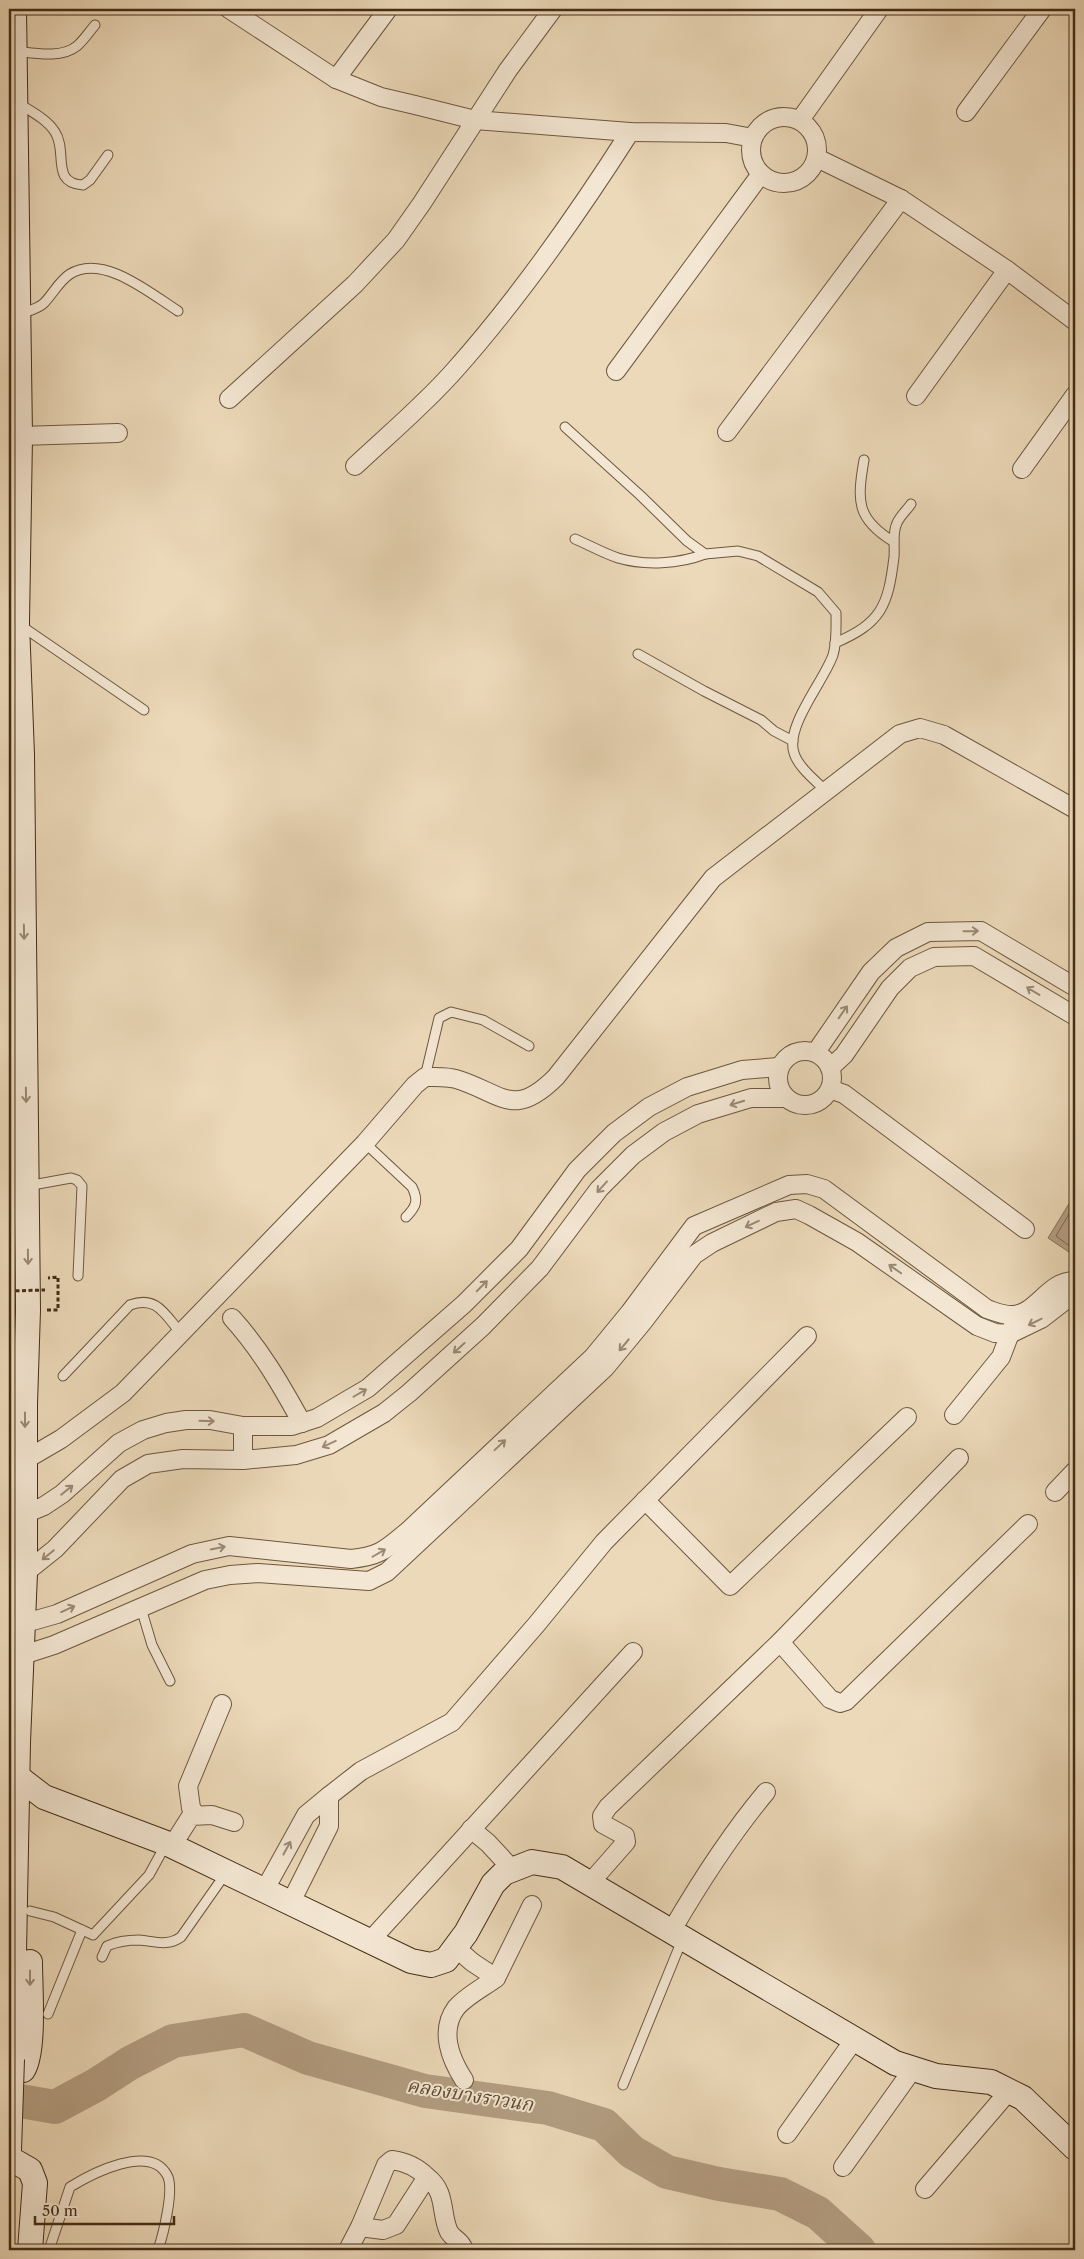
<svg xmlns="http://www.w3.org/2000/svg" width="1084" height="2259" viewBox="0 0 1084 2259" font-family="'Libre Caslon Text','Noto Serif Thai',serif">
<rect width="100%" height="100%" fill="#ecd9b9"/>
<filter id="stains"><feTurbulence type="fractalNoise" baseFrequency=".004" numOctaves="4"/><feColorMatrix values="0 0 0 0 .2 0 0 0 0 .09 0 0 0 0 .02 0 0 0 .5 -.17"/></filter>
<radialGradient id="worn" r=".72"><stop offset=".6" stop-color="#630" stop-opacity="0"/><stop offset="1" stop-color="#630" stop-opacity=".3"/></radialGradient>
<path fill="#b39e82" stroke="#867057" d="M1075 1194V1256L1048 1238Z"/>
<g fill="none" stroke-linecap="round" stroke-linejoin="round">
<path stroke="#7b654c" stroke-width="1" d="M1075 1204 1056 1236 1075 1250"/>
<path stroke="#b39e82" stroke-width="34" d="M9 2099 55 2107 96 2085 130 2063 173 2041 244 2030 308 2058 425 2091 548 2108 604 2125 632 2152 667 2172 719 2184 780 2194 818 2213 859 2250"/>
<g stroke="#6d573f" stroke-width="11">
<g id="lane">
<path d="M15 51C34 53 61 59 77 46 84 40 89 32 95 25"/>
<path d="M18 103C30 111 47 119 55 132 68 152 50 183 83 185L90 180 108 155"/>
<path d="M20 314C28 311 38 309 44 303 53 294 59 281 70 274 103 253 151 294 178 311"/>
<path d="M565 427 641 496 687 541 705 554 738 551 758 556 818 592 836 613C836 626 837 642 833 655 824 681 785 726 794 753 798 767 816 781 826 791"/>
<path d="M864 460C857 501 856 519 894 542"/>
<path d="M575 539C589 545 603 553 618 558 645 566 679 564 705 554"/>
<path d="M20 625 144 710"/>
<path d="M835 643C881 623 888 607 894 557 895 546 892 533 897 523 900 516 907 510 911 504"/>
<path d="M638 654 704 691 761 720 774 731 793 741"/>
<path d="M425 1077 439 1018 451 1012 483 1020 529 1046"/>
<path d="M365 1143 412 1187C419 1201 416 1207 406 1217"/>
<path d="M27 1186 71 1178 77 1180 82 1186 78 1276"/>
<path d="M63 1376 130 1305C157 1295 165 1315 181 1333"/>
<path d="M141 1608 152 1645 170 1681"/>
<path d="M30 1911 54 1917 93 1935 149 1875 166 1844"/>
<path d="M102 1957 107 1946C118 1941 127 1940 139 1940 154 1941 167 1947 181 1937L226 1873"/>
<path d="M48 2014 82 1930"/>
<path d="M623 2085 682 1940"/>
<path d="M49 2250 70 2187C91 2174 150 2143 167 2175 175 2188 163 2235 158 2250"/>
</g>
</g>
<g stroke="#6d573f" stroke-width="20">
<g id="street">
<path d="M229 9 336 79 381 97 415 105 475 120 630 132 726 133 753 138"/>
<path d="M336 79 388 9"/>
<path d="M966 112 1042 9"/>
<circle cx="784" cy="150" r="33"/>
<path d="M800 120 879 9"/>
<path d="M817 158 901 199 1007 270 1075 321"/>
<path d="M616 371 761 174"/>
<path d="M916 396 1007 270"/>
<path d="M229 399 355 284 396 240 422 203 508 70 553 9"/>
<path d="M727 432 901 199"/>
<path d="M20 436 118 433"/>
<path d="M355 466C388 435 424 405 454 371 520 297 577 215 630 132"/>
<path d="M1022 469 1075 395"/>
<circle cx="805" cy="1078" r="27"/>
<path d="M816 1052 871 972 896 948 928 932 981 931 1075 987"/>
<path d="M830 1068 844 1055 890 988 910 968 934 957 974 956 1075 1016"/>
<path d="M830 1089 844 1094 1025 1229"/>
<path d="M232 1318C261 1350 281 1385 302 1423"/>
<path d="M954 1415 1001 1357 1014 1323"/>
<path d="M25 1460 61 1439 123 1393 365 1143 415 1085 425 1077C435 1077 446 1076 456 1079 502 1093 513 1120 556 1077L713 878 900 734 920 728 944 735 1075 809"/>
<path d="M243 1460V1426"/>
<path d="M1055 1492 1075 1471"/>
<path d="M645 1500 730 1586 907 1417"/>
<path d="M25 1514 44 1506 62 1494 119 1443 143 1430 166 1423 186 1420H210L243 1426H292L317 1418 368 1388 464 1304 519 1249 577 1170 614 1133 649 1107 687 1087 742 1070 779 1067"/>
<path d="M25 1573 55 1549 122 1479 148 1464 183 1459 243 1460 296 1455 329 1445 384 1413 409 1393 483 1326 540 1268 599 1189 633 1155 664 1132 698 1114 751 1098H785"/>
<path d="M22 1624 57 1614 192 1554 229 1546 351 1559C381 1556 386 1549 408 1531L593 1357 630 1312 694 1226 789 1185 807 1184 824 1189 987 1309C996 1312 1004 1316 1014 1315 1037 1313 1049 1280 1075 1281"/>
<path d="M780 1642 830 1699 840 1703 846 1701 1028 1524"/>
<path d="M23 1655 54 1645 205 1580 230 1575 258 1573 369 1581 387 1572 605 1368 643 1322 694 1255 712 1243 776 1212 796 1209 809 1215 857 1242 977 1326 995 1333 1010 1334 1041 1319 1067 1299 1075 1298"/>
<path d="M329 1796 361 1771 452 1722 536 1625 604 1542 807 1336"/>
<path d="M196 1815 191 1808 188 1786 222 1704"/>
<path d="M471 1829 488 1843 512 1869"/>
<path d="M172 1846 191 1816 212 1815 234 1822"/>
<path d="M590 1883 626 1842 625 1836 603 1824 602 1816 608 1807 780 1642 959 1458"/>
<path d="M264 1891 306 1815 329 1796V1826L290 1904"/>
<path d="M672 1930C700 1882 730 1835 766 1792"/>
<path d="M369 1942 633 1652"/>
<path d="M456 1948 472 1962 496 1978 532 1905"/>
<path d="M464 2080C451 2060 439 2031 456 2008 466 1996 484 1987 496 1978"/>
<path d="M787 2134 854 2040"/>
<path d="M843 2167 913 2069"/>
<path d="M925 2189 1009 2091"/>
<path d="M360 2227 383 2230 396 2225 427 2177C447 2192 440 2213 449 2232 454 2240 461 2240 464 2250"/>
<path d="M348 2250 360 2227 386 2165 392 2160C407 2162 417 2167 427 2177"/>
</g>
</g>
<g stroke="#432c16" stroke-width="26">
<g id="secondary">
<path d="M18 1777 44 1797 166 1843 411 1961 431 1965 446 1960 466 1933 493 1884 504 1873 532 1862 562 1867 895 2063 936 2076 991 2082 1023 2098 1075 2148"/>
<path d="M12 2059 18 1742 25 1573V1404L28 1310 22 755 17 623 20 436 14 9"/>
<path d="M23 2070C35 2052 30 1986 30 1962"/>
<path d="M9 2158 30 2170 35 2183 30 2250"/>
</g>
</g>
<path stroke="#432c16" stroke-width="3" stroke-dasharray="4 2.5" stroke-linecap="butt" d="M47 1310H58V1277L48 1278"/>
<use href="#lane" stroke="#f3e6d2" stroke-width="9"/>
<use href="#street" stroke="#f3e6d2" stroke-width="18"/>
<use href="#secondary" stroke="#f3e6d2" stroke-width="24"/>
<g stroke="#432c16" stroke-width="26" stroke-linecap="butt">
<path id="secondary-bridge" d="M9 2150 12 2059"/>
</g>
<path stroke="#432c16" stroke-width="3" stroke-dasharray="4 2.5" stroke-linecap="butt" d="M9 1291 45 1290"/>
<use href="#secondary-bridge" stroke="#f3e6d2" stroke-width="24"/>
</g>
<defs><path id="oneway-shaft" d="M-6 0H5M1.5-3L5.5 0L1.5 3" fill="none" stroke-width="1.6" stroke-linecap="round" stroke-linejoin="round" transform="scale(1.25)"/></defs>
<g stroke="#9b8974">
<use href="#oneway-shaft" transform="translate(971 931) rotate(-1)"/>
<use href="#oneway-shaft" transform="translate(24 932) rotate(89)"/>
<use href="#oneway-shaft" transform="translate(1033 991) rotate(-149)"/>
<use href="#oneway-shaft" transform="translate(843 1012) rotate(-55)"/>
<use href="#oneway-shaft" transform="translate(26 1095) rotate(89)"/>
<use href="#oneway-shaft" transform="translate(737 1103) rotate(163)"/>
<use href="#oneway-shaft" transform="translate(602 1187) rotate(132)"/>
<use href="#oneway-shaft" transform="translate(752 1224) rotate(155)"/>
<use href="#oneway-shaft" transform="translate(28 1257) rotate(89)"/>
<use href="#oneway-shaft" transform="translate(895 1269) rotate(-145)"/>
<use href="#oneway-shaft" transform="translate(482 1286) rotate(-45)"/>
<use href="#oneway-shaft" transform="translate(1035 1322) rotate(154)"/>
<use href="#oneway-shaft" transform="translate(624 1345) rotate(130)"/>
<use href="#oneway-shaft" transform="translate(459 1348) rotate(138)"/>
<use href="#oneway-shaft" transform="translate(360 1393) rotate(-30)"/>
<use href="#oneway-shaft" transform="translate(25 1420) rotate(90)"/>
<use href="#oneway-shaft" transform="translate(207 1421) rotate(2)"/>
<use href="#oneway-shaft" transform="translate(329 1444) rotate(155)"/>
<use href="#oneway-shaft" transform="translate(500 1445) rotate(-43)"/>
<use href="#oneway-shaft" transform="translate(67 1490) rotate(-39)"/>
<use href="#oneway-shaft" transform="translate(218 1548) rotate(-12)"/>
<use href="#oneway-shaft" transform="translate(379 1553) rotate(-30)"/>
<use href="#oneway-shaft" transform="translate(48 1555) rotate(141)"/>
<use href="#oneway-shaft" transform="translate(68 1609) rotate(-24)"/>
<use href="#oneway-shaft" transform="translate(287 1848) rotate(-61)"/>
<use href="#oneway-shaft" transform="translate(30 1978) rotate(90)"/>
</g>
<g text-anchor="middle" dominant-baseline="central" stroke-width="4" stroke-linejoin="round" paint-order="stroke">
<g font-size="19" font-style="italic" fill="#5f4831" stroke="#f3e6d2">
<text transform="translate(470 2095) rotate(9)">คลองบางราวนก</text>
</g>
</g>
<rect width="1084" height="2259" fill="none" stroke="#ecd9b9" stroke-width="30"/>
<rect x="10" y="10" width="1064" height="2239" fill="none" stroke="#432c16" stroke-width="2.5"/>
<rect x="15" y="15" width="1054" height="2229" fill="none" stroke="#432c16"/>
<path d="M35 2216v8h139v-8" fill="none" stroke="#432c16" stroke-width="2.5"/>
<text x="42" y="2216" font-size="15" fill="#432c16" stroke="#f3e6d2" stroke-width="4" paint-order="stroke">50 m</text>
<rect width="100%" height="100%" filter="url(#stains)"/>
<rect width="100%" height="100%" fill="url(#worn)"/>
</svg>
